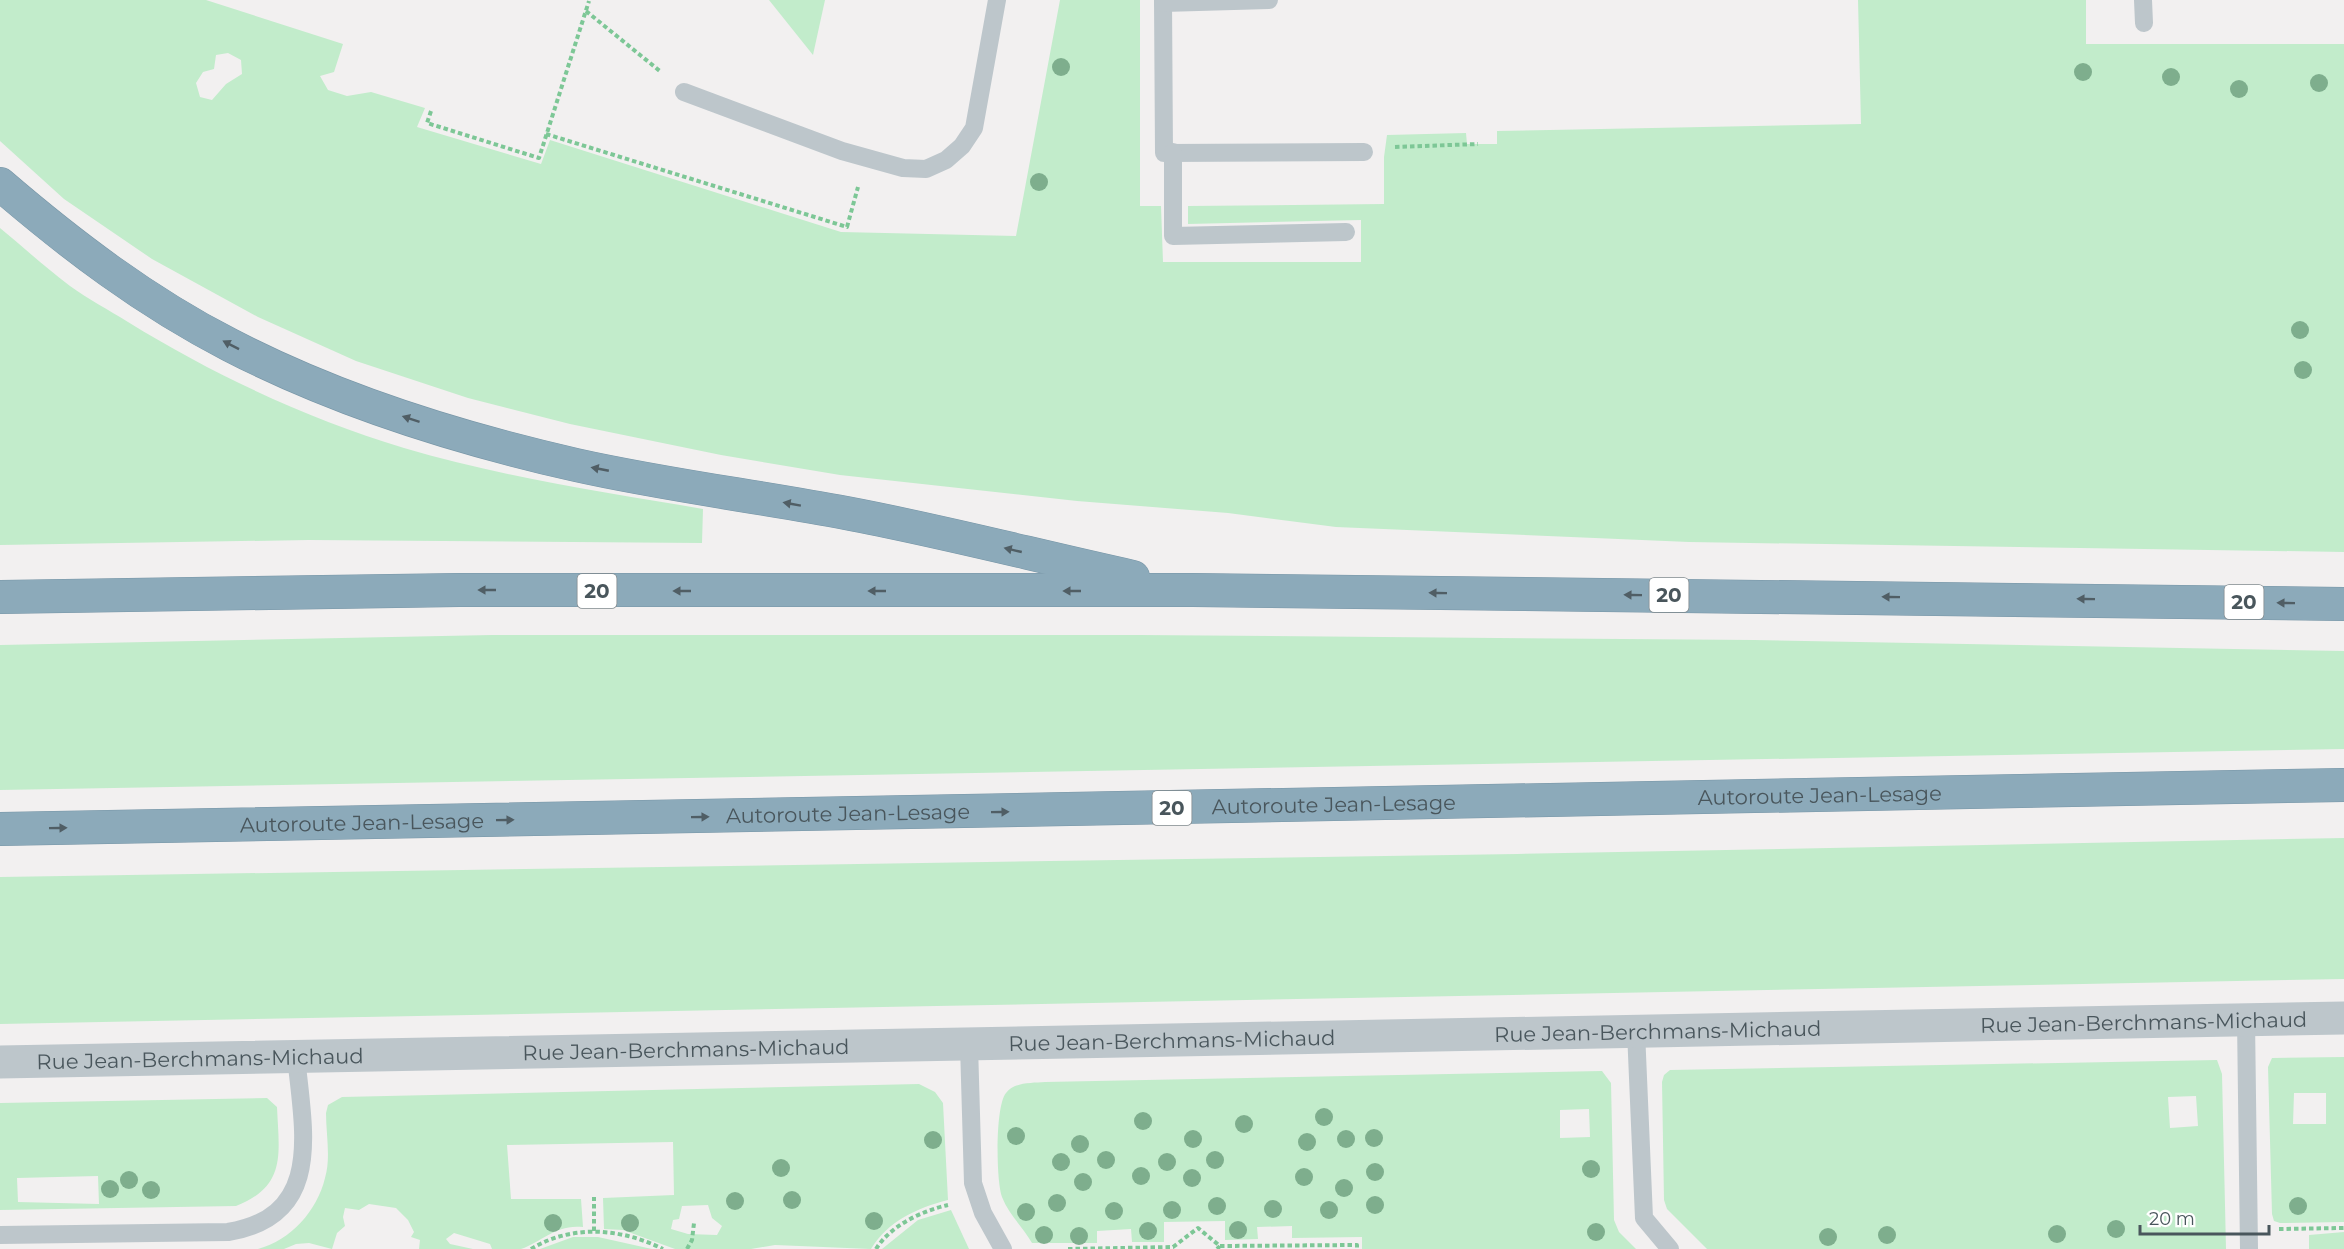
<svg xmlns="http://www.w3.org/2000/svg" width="2344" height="1249" viewBox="0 0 2344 1249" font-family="Montserrat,sans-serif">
<rect width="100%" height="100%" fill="#f2f0f0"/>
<g fill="#c2eccb" fill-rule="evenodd">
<path d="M0 0H206L343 44 334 72 320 76 328 90 347 96 371 92 425 108 417 127 541 164 550 140 841 232 1016 236 1060 0H1140V206H1161L1163 262H1361V220L1188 224V206L1384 204V157L1387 135 1466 133 1467 144H1497V131L1861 124 1858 0H2086V44H2344V552L1689 542 1336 527 1228 513 1077 501 840 475 721 455 570 424 468 398 356 361 258 317 152 259 64 199 0 141ZM228 53 241 60 242 74 226 84 212 100 200 97 196 83 203 72 214 69 216 55Z"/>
<path d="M769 0H825L813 55Z"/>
<path d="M0 228C23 247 46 268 70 286 88 299 109 310 128 322 214 375 308 419 404 448 502 477 603 492 703 509L702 543 309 540 0 545Z"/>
<path d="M492 635H1140L1754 640 2344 651V749L0 790V645Z"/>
<path d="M2344 838V979L0 1024V877L1517 854Z"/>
<path d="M2344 1057V1222L2280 1223 2274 1221 2272 1214 2268 1067 2272 1058ZM2326 1093V1124H2293L2294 1093Z"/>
<path d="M2217 1060 2222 1074 2226 1249H1707L1667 1209 1664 1200 1662 1082 1664 1075 1670 1070ZM2196 1096 2198 1126 2170 1128 2168 1097Z"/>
<path d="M1602 1071 1611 1083 1614 1220 1619 1232 1636 1249H1362V1237L1292 1238V1226L1257 1227 1258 1239 1225 1240V1221L1164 1222V1242H1132L1131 1229 1097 1231V1243H1032C1023 1227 1009 1215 1002 1197 996 1181 995 1106 1006 1093 1014 1082 1032 1083 1045 1082ZM1589 1109 1590 1137 1560 1138V1110Z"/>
<path d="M919 1084 935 1092 943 1103 948 1200C917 1208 888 1221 871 1249L775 1245 751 1249H675L623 1230 604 1229 603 1198 674 1195 673 1142 507 1145 511 1199H581L583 1227C556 1224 543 1241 521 1249 513 1249 501 1249 492 1249L490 1244 454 1233 446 1239 450 1244 473 1249H419L420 1240 411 1237 414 1232 408 1220 396 1208 369 1204 359 1210 345 1208 343 1217 345 1226 337 1233 332 1249 309 1243 296 1244 284 1249H258C291 1240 317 1211 325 1178 331 1158 326 1134 326 1113L328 1105 342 1097ZM708 1205 712 1218 722 1226 717 1235 688 1234 671 1229 673 1220 679 1219 682 1206Z"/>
<path d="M267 1098 277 1107C279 1154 287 1186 236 1206L0 1210V1103ZM98 1176 99 1204 18 1202 17 1178Z"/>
<path d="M951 1210 969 1249H882L918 1220Z"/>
<path d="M2344 1232V1249H2309V1235Z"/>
<path d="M573 1237H598L652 1249H540Z"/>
</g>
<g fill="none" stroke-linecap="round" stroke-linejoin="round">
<g stroke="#7795a6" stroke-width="34">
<g id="motorway">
<path d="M0 184C71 245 146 302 230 345 338 401 457 438 576 465 665 485 756 496 846 513 942 531 1037 556 1133 577"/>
<path d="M0 597 459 590H1193L2344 604"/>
<path id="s2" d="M0 829 2344 785"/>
</g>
</g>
<g stroke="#7dc796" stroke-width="4" stroke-dasharray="4.5 3" stroke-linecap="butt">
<path d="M586 11 661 72"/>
<path d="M431 111 427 123 539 158 589 1"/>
<path d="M546 134 847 227 858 187"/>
<path d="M1395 147 1478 144"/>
<path d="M2279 1229 2344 1228"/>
<path d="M594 1231V1197"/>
<path d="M1220 1246 1357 1245V1249"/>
<path d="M531 1249C572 1224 621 1228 663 1249"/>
<path d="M687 1249 692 1240 694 1223"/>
<path d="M876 1249C891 1225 922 1211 948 1205"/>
<path d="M1068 1249 1173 1247 1198 1228 1220 1246 1217 1249"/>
</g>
<g stroke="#bdc6cb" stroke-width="18">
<path d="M1163 0 1164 153 1364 152"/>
<path d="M2143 0 2144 23"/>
<path d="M1163 3 1269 0"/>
<path d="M684 92 842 151 903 168 926 169 946 160 962 146 974 128 997 0"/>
<path d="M1173 152V236L1346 232"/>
<path d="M2246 1020 2249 1249"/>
<path d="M1636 1031 1644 1218 1670 1249"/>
<path d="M969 1045 973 1183 983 1213 1003 1249"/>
<path d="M0 1235 228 1232C325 1216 303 1130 296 1056"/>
</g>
<path stroke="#bdc6cb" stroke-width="33" id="s1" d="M0 1062 2344 1018"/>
<use href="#motorway" stroke="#8caaba" stroke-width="33"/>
</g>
<g fill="#7eae8d">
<circle cx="1061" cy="67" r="9"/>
<circle cx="2083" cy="72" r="9"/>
<circle cx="2171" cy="77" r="9"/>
<circle cx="2319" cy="83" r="9"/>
<circle cx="2239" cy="89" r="9"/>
<circle cx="1039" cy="182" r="9"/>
<circle cx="2300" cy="330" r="9"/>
<circle cx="2303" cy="370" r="9"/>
<circle cx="1324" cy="1117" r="9"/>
<circle cx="1143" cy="1121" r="9"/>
<circle cx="1244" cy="1124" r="9"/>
<circle cx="1016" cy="1136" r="9"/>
<circle cx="1374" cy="1138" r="9"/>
<circle cx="1193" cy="1139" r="9"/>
<circle cx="1346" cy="1139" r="9"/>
<circle cx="933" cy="1140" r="9"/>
<circle cx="1307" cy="1142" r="9"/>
<circle cx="1080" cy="1144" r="9"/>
<circle cx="1106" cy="1160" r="9"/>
<circle cx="1215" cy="1160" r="9"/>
<circle cx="1061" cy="1162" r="9"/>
<circle cx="1167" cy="1162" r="9"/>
<circle cx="781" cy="1168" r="9"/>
<circle cx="1591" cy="1169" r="9"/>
<circle cx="1375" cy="1172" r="9"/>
<circle cx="1141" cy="1176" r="9"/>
<circle cx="1304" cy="1177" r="9"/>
<circle cx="1192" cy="1178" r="9"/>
<circle cx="129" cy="1180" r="9"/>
<circle cx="1083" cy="1182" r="9"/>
<circle cx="1344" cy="1188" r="9"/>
<circle cx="110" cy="1189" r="9"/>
<circle cx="151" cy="1190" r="9"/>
<circle cx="792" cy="1200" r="9"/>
<circle cx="735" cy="1201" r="9"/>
<circle cx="1057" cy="1203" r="9"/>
<circle cx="1375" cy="1205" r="9"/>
<circle cx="1217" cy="1206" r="9"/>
<circle cx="2298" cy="1206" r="9"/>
<circle cx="1273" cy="1209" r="9"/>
<circle cx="1172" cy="1210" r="9"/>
<circle cx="1329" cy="1210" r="9"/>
<circle cx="1114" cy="1211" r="9"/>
<circle cx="1026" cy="1212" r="9"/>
<circle cx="874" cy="1221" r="9"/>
<circle cx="553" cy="1223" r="9"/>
<circle cx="630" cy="1223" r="9"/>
<circle cx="2116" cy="1229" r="9"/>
<circle cx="1238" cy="1230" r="9"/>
<circle cx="1148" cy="1231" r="9"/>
<circle cx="1596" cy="1232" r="9"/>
<circle cx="2057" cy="1234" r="9"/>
<circle cx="1044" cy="1235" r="9"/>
<circle cx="1887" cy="1235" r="9"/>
<circle cx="1079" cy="1236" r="9"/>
<circle cx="1828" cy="1237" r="9"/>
</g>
<defs><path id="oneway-solid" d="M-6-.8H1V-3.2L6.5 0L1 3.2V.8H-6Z" transform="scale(1.5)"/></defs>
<g fill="#505e65">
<use href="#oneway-solid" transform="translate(231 345) rotate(-153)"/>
<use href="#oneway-solid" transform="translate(411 419) rotate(-162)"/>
<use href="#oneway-solid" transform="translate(600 469) rotate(-169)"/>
<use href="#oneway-solid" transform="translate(792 504) rotate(-170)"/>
<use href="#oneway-solid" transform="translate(1013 550) rotate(-167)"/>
<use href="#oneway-solid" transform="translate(487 590) rotate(-180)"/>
<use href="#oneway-solid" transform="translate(682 591) rotate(-180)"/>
<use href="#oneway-solid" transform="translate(877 591) rotate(-180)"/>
<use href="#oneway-solid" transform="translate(1072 591) rotate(180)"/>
<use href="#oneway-solid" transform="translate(1438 593) rotate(-179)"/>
<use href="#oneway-solid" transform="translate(1633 595) rotate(-179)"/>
<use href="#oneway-solid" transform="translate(1891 597) rotate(-179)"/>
<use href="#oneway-solid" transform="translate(2086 599) rotate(-179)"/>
<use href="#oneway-solid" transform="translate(2286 603) rotate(-179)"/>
<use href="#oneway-solid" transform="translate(1000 812) rotate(-1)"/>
<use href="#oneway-solid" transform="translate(700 817) rotate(-1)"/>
<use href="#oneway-solid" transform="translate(505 820) rotate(-1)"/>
<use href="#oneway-solid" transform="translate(58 828) rotate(-1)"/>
</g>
<g text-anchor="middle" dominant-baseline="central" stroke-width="4.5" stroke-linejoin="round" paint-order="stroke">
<g fill="#fff" stroke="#80898d" stroke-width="1.5">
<rect x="577.5" y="574" width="39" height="34" rx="4.5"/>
<rect x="1649.5" y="578" width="39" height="34" rx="4.5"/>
<rect x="2224.5" y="585" width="39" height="34" rx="4.5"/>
<rect x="1152.5" y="791" width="39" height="34" rx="4.5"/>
</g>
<g font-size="20" font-weight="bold" fill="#49565c">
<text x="597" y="591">20</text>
<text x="1669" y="595">20</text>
<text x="2244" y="602">20</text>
<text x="1172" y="808">20</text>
</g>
<g font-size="21" fill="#49565c" stroke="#fff">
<text stroke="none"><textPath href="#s2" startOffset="1820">Autoroute Jean-Lesage</textPath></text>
<text stroke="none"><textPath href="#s2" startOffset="1334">Autoroute Jean-Lesage</textPath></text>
<text stroke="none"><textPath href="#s2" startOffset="848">Autoroute Jean-Lesage</textPath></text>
<text stroke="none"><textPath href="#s2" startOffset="362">Autoroute Jean-Lesage</textPath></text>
<text stroke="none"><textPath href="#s1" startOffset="2144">Rue Jean-Berchmans-Michaud</textPath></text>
<text stroke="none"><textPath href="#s1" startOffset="1658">Rue Jean-Berchmans-Michaud</textPath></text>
<text stroke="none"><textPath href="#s1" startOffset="1172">Rue Jean-Berchmans-Michaud</textPath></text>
<text stroke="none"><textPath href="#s1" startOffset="686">Rue Jean-Berchmans-Michaud</textPath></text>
<text stroke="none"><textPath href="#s1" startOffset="200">Rue Jean-Berchmans-Michaud</textPath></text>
</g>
</g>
<path d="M2140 1225v9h129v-9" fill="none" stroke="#49565c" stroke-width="3"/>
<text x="2149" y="1225" font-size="18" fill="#49565c" stroke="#ffffff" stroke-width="4.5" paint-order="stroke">20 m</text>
</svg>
